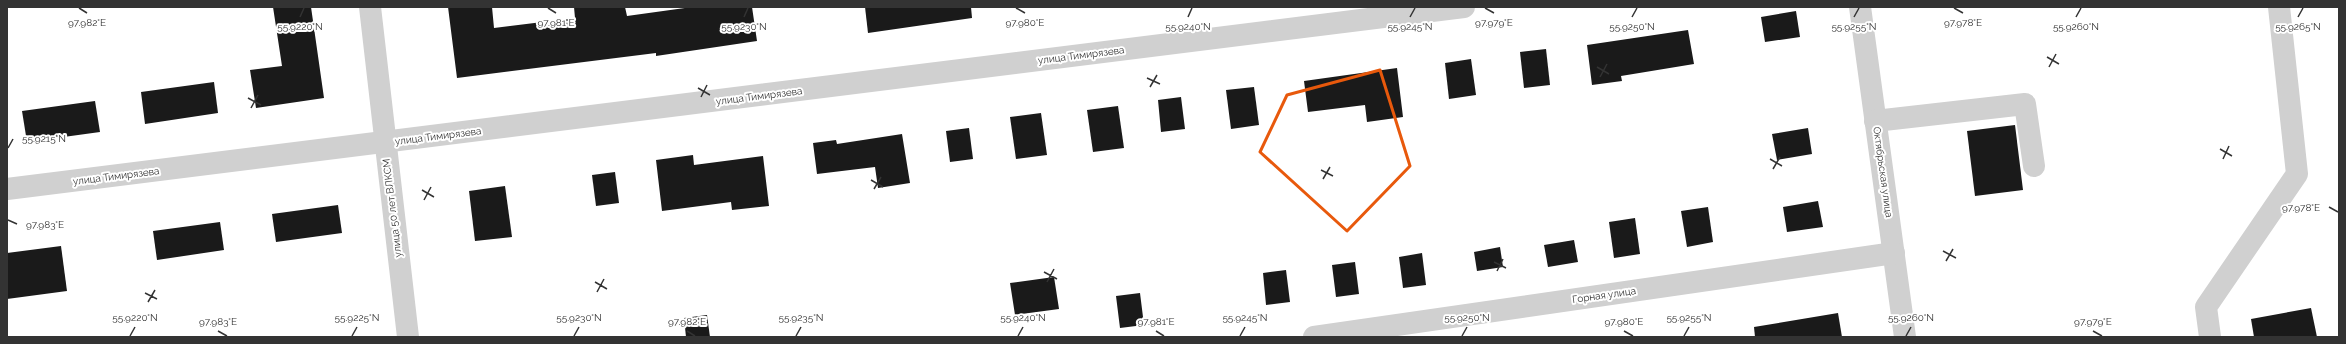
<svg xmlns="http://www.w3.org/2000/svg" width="2346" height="344" viewBox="0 0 2346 344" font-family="Raleway,sans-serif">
<rect width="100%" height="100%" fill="#fff"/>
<g fill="#1a1a1a">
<path d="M273 7H311L324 98 256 108 250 70 282 66Z"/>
<path d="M448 7H492L494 28 575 18 574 7H625L627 16 692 7H752L757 41 656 56V53L457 78Z"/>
<path d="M865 7H971L972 18 868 33Z"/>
<path d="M1796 11 1800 37 1765 42 1761 17Z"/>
<path d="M1688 30 1694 64 1621 76 1622 81 1592 85 1587 45Z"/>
<path d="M1546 49 1550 85 1524 88 1520 52Z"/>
<path d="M1471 59 1476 95 1449 99 1445 63Z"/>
<path d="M1397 68 1403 117 1367 122 1365 105 1308 112 1304 81Z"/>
<path d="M214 82 218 113 145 124 141 92Z"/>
<path d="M1254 87 1259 125 1231 129 1226 90Z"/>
<path d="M1181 97 1185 129 1161 132 1158 100Z"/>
<path d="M95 101 100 132 27 142 22 111Z"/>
<path d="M1118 106 1124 148 1093 152 1087 110Z"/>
<path d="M1041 113 1047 155 1016 159 1010 117Z"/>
<path d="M2015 125 2023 190 1975 196 1967 131Z"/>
<path d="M969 128 973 159 950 162 946 131Z"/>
<path d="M1808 128 1812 154 1777 160 1772 134Z"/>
<path d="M902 134 910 183 878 188 875 167 817 174 813 143 836 140 837 144Z"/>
<path d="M693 155 694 165 763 156 769 206 732 210 731 202 662 211 656 160Z"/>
<path d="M615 172 619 203 596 206 592 175Z"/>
<path d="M505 186 512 237 475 241 469 191Z"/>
<path d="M1818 201 1823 227 1787 232 1783 207Z"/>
<path d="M338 205 342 233 276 242 272 214Z"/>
<path d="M1708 207 1713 242 1687 247 1681 211Z"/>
<path d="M1635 218 1640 254 1614 258 1609 222Z"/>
<path d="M220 222 224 250 157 260 153 231Z"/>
<path d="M1574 240 1578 262 1548 267 1544 245Z"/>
<path d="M61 246 67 291 7 299V253Z"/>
<path d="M1500 247 1503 267 1477 271 1474 252Z"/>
<path d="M1422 253 1426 285 1403 288 1399 257Z"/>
<path d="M1355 262 1359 294 1336 297 1332 265Z"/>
<path d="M1286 270 1290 302 1266 305 1263 273Z"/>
<path d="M1054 277 1059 309 1015 315 1010 283Z"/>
<path d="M1140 293 1144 325 1120 328 1116 296Z"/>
<path d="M2311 308 2317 337H2254L2251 319Z"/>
<path d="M1838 313 1842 337H1755L1754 327Z"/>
<path d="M707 315 710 337H686L684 318Z"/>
</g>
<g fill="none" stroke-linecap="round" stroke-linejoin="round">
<g stroke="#d0d0d0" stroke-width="22">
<path d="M370 7 408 337"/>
<path d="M1860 7 1905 337"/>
<path d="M1875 121 2025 104 2034 166"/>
<path d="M7 189 1464 7"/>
<path d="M1314 337 1894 253"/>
<path d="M2210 337 2206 307 2297 174 2279 7"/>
</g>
</g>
<path fill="none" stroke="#e8590c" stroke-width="3" stroke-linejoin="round" d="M1380 70 1410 166 1347 231 1260 152 1287 95Z"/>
<path fill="none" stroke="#333" stroke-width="1.5" d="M79 8 87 13M548 8 556 13M1016 8 1025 13M1485 8 1494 13M1954 8 1963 13M300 17 304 8M744 17 748 8M1188 17 1192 8M1410 17 1415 8M1632 17 1637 8M1854 17 1859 8M2076 17 2081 8M2298 17 2303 8M2047 57 2059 64M1597 67 1609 74M2049 67 2056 54M1600 77 1607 64M1147 78 1160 84M1150 87 1157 75M698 88 710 95M701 97 707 85M248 98 261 105M251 108 258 95M8 148 13 139M2220 149 2232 156M1770 159 1782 166M2223 159 2229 146M1773 169 1780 157M1321 170 1333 176M1323 179 1330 167M871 180 883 187M874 189 881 177M422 190 434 197M424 200 431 187M2329 207 2338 212M8 220 17 224M1943 251 1956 258M1946 261 1953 249M1494 262 1506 268M1497 271 1503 259M1044 272 1057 279M595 282 607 289M1047 282 1054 269M597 292 604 279M145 293 157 299M148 302 155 290M218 331 227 336M687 331 695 336M1156 331 1164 336M1624 331 1633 336M2093 331 2102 336M130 336 135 327M352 336 357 327M574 336 579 327M796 336 801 327M1018 336 1023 327M1240 336 1245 327M1462 336 1467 327M1684 336 1689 327M1906 336 1911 327"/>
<g text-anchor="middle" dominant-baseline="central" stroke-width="4" stroke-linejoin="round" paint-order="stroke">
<g font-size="10" fill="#333" stroke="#fff">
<text transform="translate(1081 55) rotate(-7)">улица Тимирязева</text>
<text transform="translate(759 96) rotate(-7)">улица Тимирязева</text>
<text transform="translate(438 136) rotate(-7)">улица Тимирязева</text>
<text transform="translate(1883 172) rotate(82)">Октябрьская улица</text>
<text transform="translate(116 176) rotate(-7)">улица Тимирязева</text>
<text transform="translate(392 208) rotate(-97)">улица 50 лет ВЛКСМ</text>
<text transform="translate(1604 295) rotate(-8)">Горная улица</text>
</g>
</g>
<g font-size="10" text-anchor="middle" fill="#333" stroke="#fff" stroke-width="4" stroke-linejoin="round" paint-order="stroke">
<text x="87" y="26">97.982°E</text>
<text x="556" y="26">97.981°E</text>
<text x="1025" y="26">97.980°E</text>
<text x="1494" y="26">97.979°E</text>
<text x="1963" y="26">97.978°E</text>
<text x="300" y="30">55.9220°N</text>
<text x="744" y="30">55.9230°N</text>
<text x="1188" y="30">55.9240°N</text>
<text x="1410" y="30">55.9245°N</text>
<text x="1632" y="30">55.9250°N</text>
<text x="1854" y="30">55.9255°N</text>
<text x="2076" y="30">55.9260°N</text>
<text x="2298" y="30">55.9265°N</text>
<text x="44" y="142">55.9215°N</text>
<text x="2301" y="211">97.978°E</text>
<text x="45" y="228">97.983°E</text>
<text x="135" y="321">55.9220°N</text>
<text x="357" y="321">55.9225°N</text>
<text x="579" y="321">55.9230°N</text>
<text x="801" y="321">55.9235°N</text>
<text x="1023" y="321">55.9240°N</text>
<text x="1245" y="321">55.9245°N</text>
<text x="1467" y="321">55.9250°N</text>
<text x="1689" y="321">55.9255°N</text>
<text x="1911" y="321">55.9260°N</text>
<text x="218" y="325">97.983°E</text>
<text x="687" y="325">97.982°E</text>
<text x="1156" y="325">97.981°E</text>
<text x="1624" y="325">97.980°E</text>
<text x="2093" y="325">97.979°E</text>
</g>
<rect width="2346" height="344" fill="none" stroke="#333333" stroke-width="16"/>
</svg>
